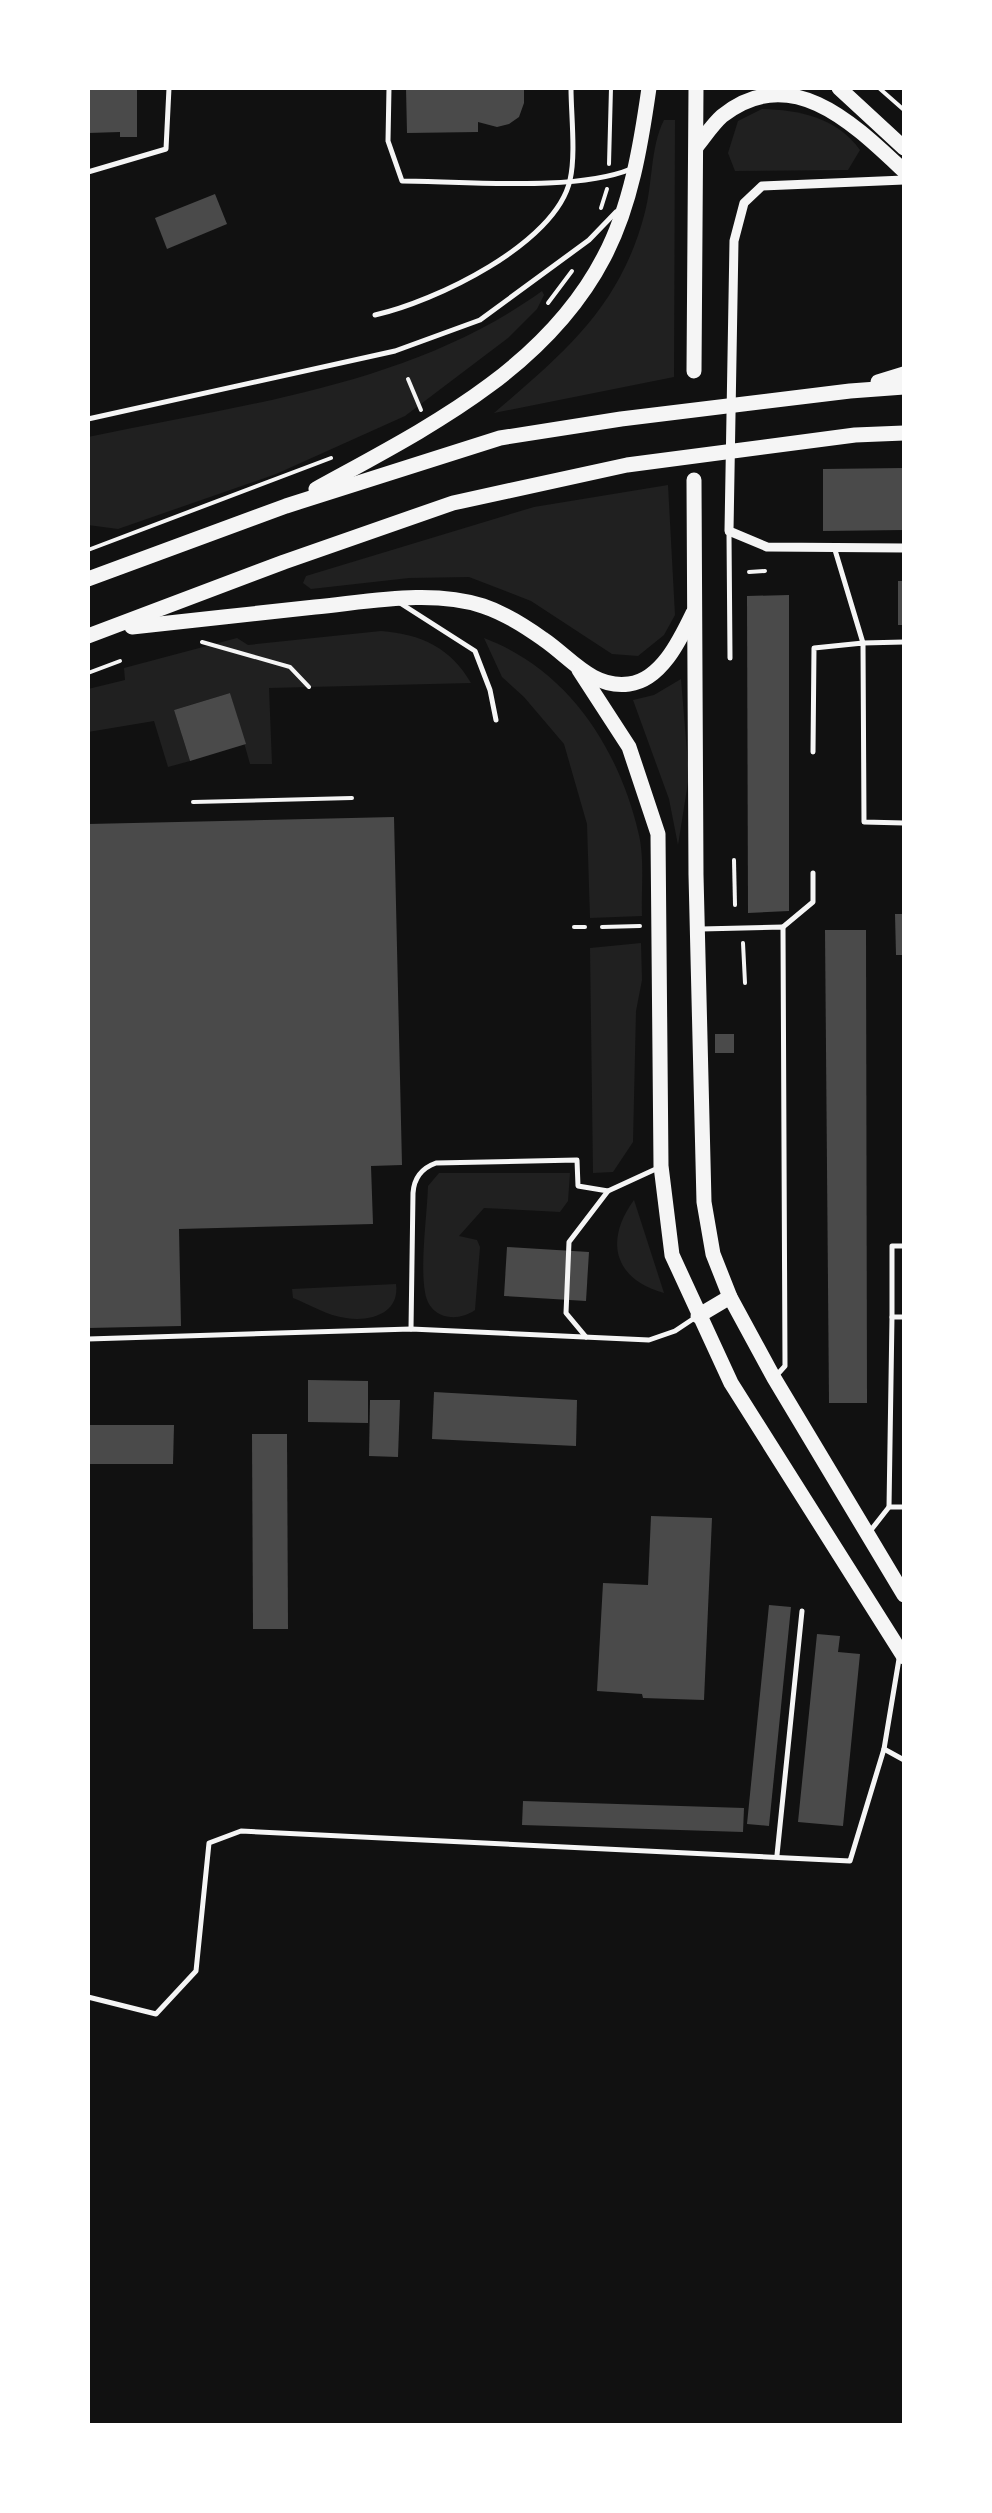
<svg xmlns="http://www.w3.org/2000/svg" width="992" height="2513" viewBox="0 0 992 2513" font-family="'Work Sans',sans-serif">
<rect width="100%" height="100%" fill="#111"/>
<g fill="#202020">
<path d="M762 109C799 110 836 117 860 150L848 170 735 171 728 153 738 121Z"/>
<path d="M664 120H675L674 377 494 413C565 352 621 306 645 212 653 182 650 148 664 120Z"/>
<path d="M542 291 544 295 537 309 508 338 405 416 276 474 118 529 88 525V437C243 404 410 386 542 291Z"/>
<path d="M668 485 675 615 664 635 638 656 612 654 531 601 469 577 409 578 311 589 303 583 306 576 534 507Z"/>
<path d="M381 631C421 634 451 648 471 683L269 688 272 764H250L230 693 174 710 190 761 168 767 154 721 88 732V689L125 680 124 668 237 638 248 645Z"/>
<path d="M484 638C567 669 618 747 638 831 645 857 641 889 642 916L590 918 587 824 564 744 524 697 502 677Z"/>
<path d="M681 679 689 776 678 845 669 799 633 700 654 695Z"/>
<path d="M641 943 642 980 636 1011 633 1142 613 1172 593 1173 590 948Z"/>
<path d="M439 1173H570L568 1201 560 1212 484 1208 459 1236 477 1240 480 1247 475 1310C457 1323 429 1319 425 1292 420 1264 427 1216 428 1186Z"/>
<path d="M634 1200 664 1293C614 1279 604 1241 634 1200Z"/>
<path d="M396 1284C400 1313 371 1322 346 1318 328 1316 309 1304 293 1298L292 1289Z"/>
</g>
<g fill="#4a4a4a">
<path d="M88 88H137V137H120V132L88 133Z"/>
<path d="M406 88H524V103L519 117 509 124 497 127 478 122V132L407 133Z"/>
<path d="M215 194 227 224 167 249 155 218Z"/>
<path d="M904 468V530L823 531V469Z"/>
<rect x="898" y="581" width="6" height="44"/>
<path d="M789 595V911L748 913 747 596Z"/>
<path d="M230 693 246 744 190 761 174 710Z"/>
<path d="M394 817 402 1165 371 1166 373 1224 179 1229 181 1326 88 1328V824Z"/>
<path d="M895 914H904V955H896Z"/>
<path d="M825 930H866L867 1403H829Z"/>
<rect x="715" y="1034" width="19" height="19"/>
<path d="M507 1247 589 1252 586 1301 504 1296Z"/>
<path d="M308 1380 368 1381V1423L308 1422Z"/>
<path d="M434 1392 577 1400 576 1446 432 1439Z"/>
<path d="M370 1400H400L398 1457 369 1456Z"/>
<path d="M88 1425H174L173 1464H88Z"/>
<path d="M252 1434H287L288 1629H253Z"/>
<path d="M651 1516 712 1518 704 1700 643 1698 642 1694 597 1691 603 1583 648 1585Z"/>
<path d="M769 1605 791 1607 769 1826 747 1824Z"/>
<path d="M817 1634 840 1636 838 1652 860 1654 843 1826 798 1822Z"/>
<path d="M523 1801 744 1808 743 1832 522 1825Z"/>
</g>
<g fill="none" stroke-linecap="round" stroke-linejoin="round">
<g stroke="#f5f5f5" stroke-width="4">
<path d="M879 88 904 110"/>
<path d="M609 164 611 88"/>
<path d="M601 208 607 189"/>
<path d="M548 303 572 271"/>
<path d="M408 379 421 410"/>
<path d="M88 550 331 458"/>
<path d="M749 572 765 571"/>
<path d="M202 642 290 667 309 687"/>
<path d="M88 673 120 661"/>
<path d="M193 802 352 798"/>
<path d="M734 860 735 905"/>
<path d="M574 927H585"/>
<path d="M602 927 640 926"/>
<path d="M743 943 745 983"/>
</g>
<g stroke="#f5f5f5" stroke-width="5">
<path d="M389 88 388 141 402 181C465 181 575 192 631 169"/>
<path d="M88 172 166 149 169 88"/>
<path d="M375 315C434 302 556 244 570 180 576 154 571 115 571 88"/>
<path d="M88 419 395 351 480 320 589 240 616 212"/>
<path d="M729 534 730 658"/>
<path d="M835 550 863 643 904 642"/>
<path d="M400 603 475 651 490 690 496 720"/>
<path d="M813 752 814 648 863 643 864 822 904 823"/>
<path d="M783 927 813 902V873"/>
<path d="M701 929 783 927 785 1366 776 1376"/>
<path d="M892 1317V1246H904"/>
<path d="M411 1329 413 1193C414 1178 422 1168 436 1163L577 1160 578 1186 608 1191"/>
<path d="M586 1337 566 1313 569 1242 608 1191 658 1168"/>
<path d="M88 1339 411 1329 649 1340 675 1331 696 1317"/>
<path d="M889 1507H904"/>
<path d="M871 1530 889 1507 892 1317H904"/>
<path d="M884 1749 904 1760"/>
<path d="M777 1855 802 1611"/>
<path d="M88 1997 156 2014 196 1971 209 1843 241 1831 850 1861 884 1749 899 1659"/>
</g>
<path stroke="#f5f5f5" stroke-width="9" d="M904 180 762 186 744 203 734 241 729 531 767 547 904 548"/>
<g stroke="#f5f5f5" stroke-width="15">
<path d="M839 88 904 148"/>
<path d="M697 146C705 136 713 124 722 116 791 61 854 124 904 171"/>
<path d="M694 371 696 88"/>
<path d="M878 382 904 374"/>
<path d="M694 480 696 875 704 1202 713 1254 730 1297 774 1378 904 1595"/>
<path d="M316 489C423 430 545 371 604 257 631 206 641 144 649 88"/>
<path d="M88 579 286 506 500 438 621 419 850 391 904 387"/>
<path d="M132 627C193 620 254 614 315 607 368 602 431 589 483 606 504 613 525 626 543 639 570 657 592 689 629 684 661 680 680 640 693 613"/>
<path d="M88 636 284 562 453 503 627 465 855 435 904 433"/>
<path d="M579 670 629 747 658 834 661 1166 672 1255 731 1383 904 1657"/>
<path d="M698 1316 730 1297"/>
</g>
</g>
<rect width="992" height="2513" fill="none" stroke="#ffffff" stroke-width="180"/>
</svg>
